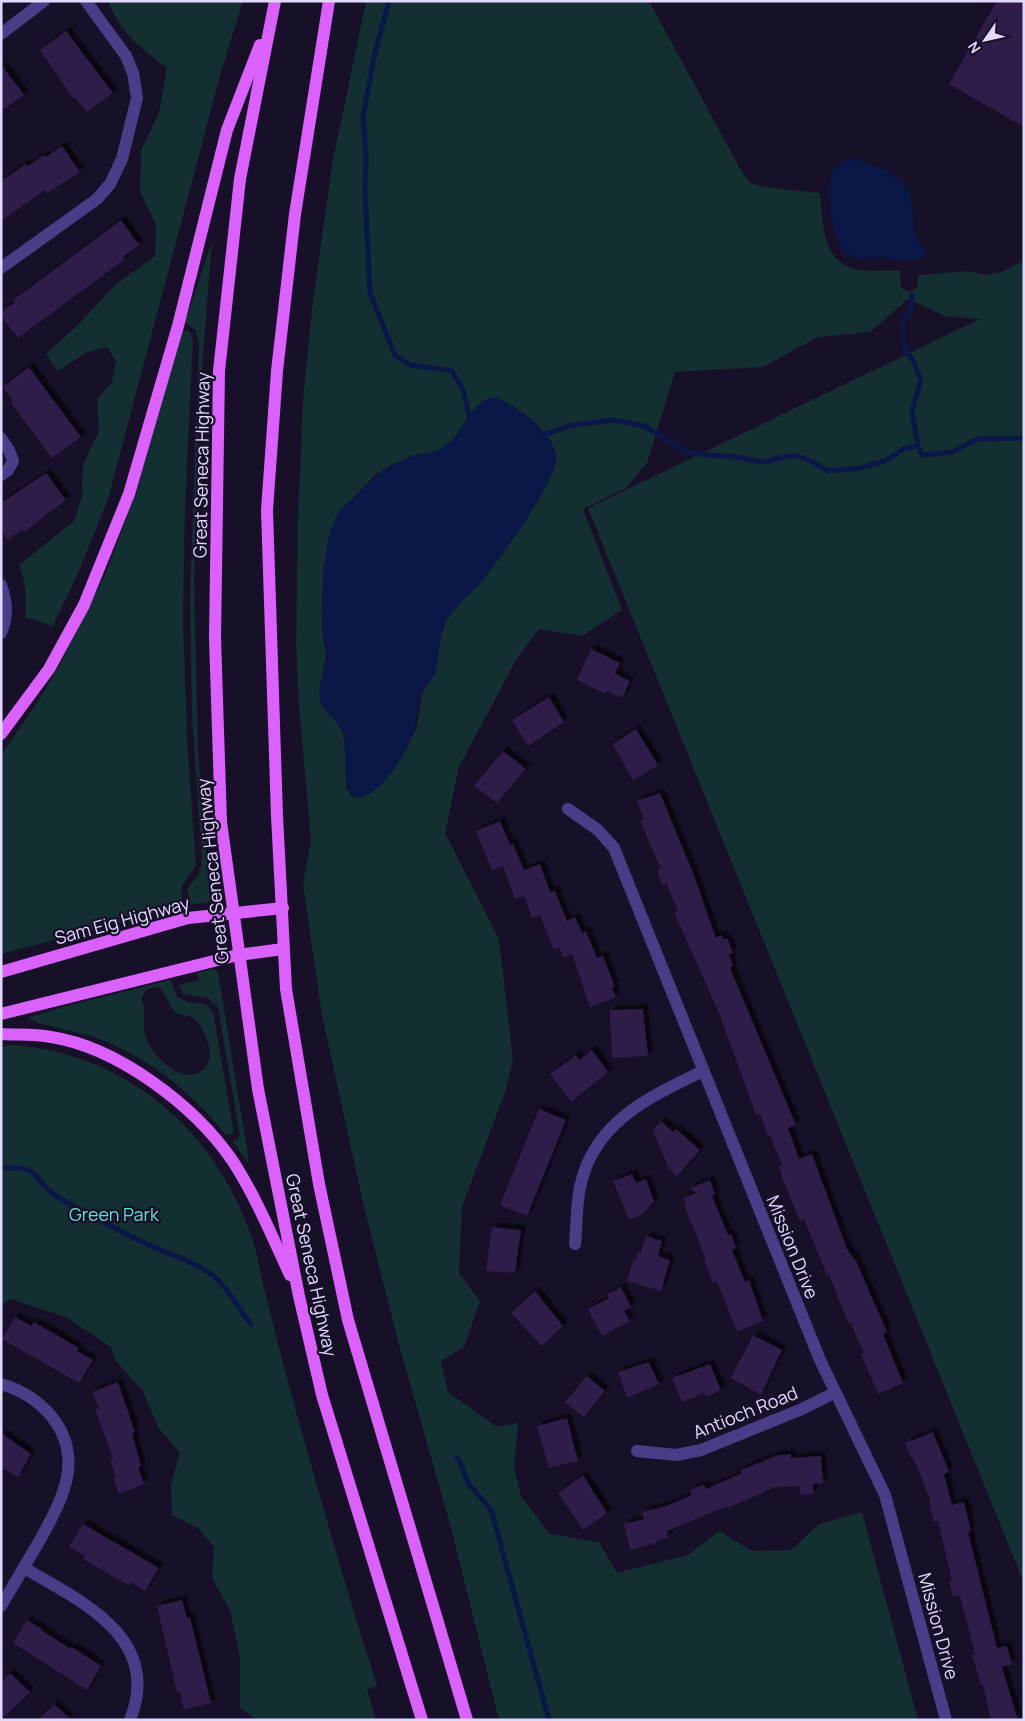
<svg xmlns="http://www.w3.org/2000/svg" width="1025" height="1721" viewBox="0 0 1025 1721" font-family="Manrope,sans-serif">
<defs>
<filter id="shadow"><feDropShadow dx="4.5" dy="-4.5" stdDeviation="1" flood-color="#0009"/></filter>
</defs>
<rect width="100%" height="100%" fill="#181028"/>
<g fill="#132f32" fill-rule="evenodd">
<path d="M108 1H243L221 72 108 499 79 571 53 626 25 617C27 598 26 583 19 565L74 521 82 496 83 465 99 431 97 399 112 382 116 361 107 347 86 353 58 371 46 354 79 324 115 285 155 256 156 225 140 191 141 150 159 113 167 68C141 48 120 33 108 1Z"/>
<path d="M366 1H649L742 172 751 183 764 187 820 193C823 223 821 265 861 270 873 272 887 270 900 270L901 288 909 292 917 288 919 275 969 271 985 275 1001 272 1024 261V1583L588 508 980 319 945 316 908 299 870 332 818 337 763 367 675 372 647 463 627 487 583 509 622 610 582 636 539 629 516 660 459 767 445 833 499 939 513 1060 505 1092 462 1207 459 1273 480 1301 464 1347 441 1361 448 1392 497 1427 518 1423 514 1468 521 1496 550 1534 599 1542 617 1573 688 1555 719 1531 752 1551 791 1550 819 1524 862 1512 918 1720H499L450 1524 399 1345 363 1203 322 1015 303 884 311 840 299 707 296 644 298 516 303 401 312 309 332 165ZM469 415 530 418C540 432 552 440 556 458L480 583 464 598 447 619 441 636 435 674 422 693 417 726 406 750 396 765 369 794 358 798 346 788 347 765 343 734 320 689 326 655 322 628 323 602 361 490 376 474 392 465 415 455 436 452 454 440Z"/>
<path d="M212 241 199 406 194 579 198 751 210 900 206 903 191 904 187 889 199 874 202 862 192 715 190 597 199 343 196 331 185 322Z"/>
<path d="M182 331H189L193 338 185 507 183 619 187 740 196 866 181 887 182 900 180 907 1 954V755L39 700 61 662 105 575 136 493Z"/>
<path d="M214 969 218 972 249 1161 248 1163 233 1142 240 1136 218 1007 208 998 183 994 179 985 199 980 197 973Z"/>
<path d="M171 980 177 997 188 1002 206 1004 213 1012 234 1133 231 1135H226C190 1091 145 1054 91 1036 74 1031 40 1026 28 1018L63 1007ZM156 987 160 988C166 995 170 1008 177 1013 180 1015 184 1015 188 1016 200 1019 206 1035 209 1046 214 1067 196 1081 177 1072 168 1068 157 1057 152 1049 137 1027 150 1017 141 999L146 990Z"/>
<path d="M13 1045C123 1053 212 1127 249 1230 256 1247 259 1266 263 1284 273 1324 283 1364 294 1404 320 1498 347 1592 377 1686L367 1689 376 1720H257L240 1708V1657L230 1610 212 1578 214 1547 198 1528 172 1515 171 1484 180 1453 158 1427 143 1391 115 1360 111 1347 66 1317 11 1299 1 1305V1047Z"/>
</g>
<g fill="#0b1747">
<path d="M856 159 889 171 905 185 911 194 915 236 927 252 924 258C910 262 897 260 883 258 870 256 858 263 846 254 831 242 825 186 833 170 838 161 848 160 856 159Z"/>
<path d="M495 397C516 405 557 434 556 459 556 482 498 562 481 582 470 594 457 604 448 618 437 635 441 656 435 673 432 681 425 685 422 692 416 706 418 722 412 736 402 758 380 802 351 796 341 779 348 753 343 733 339 720 326 715 321 703 316 687 326 670 326 654 326 645 323 637 322 628 321 599 323 536 339 512 343 506 350 501 355 496 375 476 386 466 414 456 425 452 435 453 445 446 465 433 469 401 495 397Z"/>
</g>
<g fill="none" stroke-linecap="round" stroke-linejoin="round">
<g stroke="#0b1747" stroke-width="5">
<path d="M389 1 374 57 363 117 366 156 365 193 370 293 395 355 410 365 452 371 463 390 469 415"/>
<path d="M912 295 911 308 903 321 904 348 914 362 921 381 912 411 918 446"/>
<path d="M545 434 573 425 613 420 644 426 689 453 735 457 763 462 794 455 811 461 828 471 861 468 887 460 903 449 918 446 922 455 952 452 977 439 1024 438"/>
<path d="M1 1168C45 1165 30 1181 61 1199 89 1215 119 1231 149 1245 168 1254 191 1260 208 1272 228 1285 236 1306 251 1324"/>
<path d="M457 1458C463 1465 463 1473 467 1481 473 1492 485 1499 492 1513L549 1720"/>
</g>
</g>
<g fill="#2d1d49" filter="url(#shadow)">
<path d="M997 1H1024V127L949 84Z"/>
<path d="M66 31 113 93 87 112 75 97 73 98 40 50Z"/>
<path d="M1 64 24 95 1 111Z"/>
<path d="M62 146 80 172 47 193 45 190 1 221V181L26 164 28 166 44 155 46 157Z"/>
<path d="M121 220 139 245 123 257 125 259 18 338 1 316V312L15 302 13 300Z"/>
<path d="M29 367 81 437 52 458 11 403 13 401 3 387Z"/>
<path d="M46 473 66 500 24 532 22 529 8 540 1 531V503Z"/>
<path d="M591 649 620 663 615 674 630 681 622 698 607 691 606 694 577 680Z"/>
<path d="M549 697 564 722 528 746 512 720Z"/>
<path d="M636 729 658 765 633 781 613 744Z"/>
<path d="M503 751 526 769 497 803 474 786Z"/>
<path d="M660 793 693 873 716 938 722 935 723 939 727 938 733 953 729 954 733 966 730 968 796 1125 788 1128 799 1159 812 1154 847 1249 856 1261 887 1332 883 1334 903 1383 878 1394 861 1354 864 1353 850 1322 848 1323 829 1274 827 1275 804 1219 800 1221 782 1177 779 1166 782 1165 770 1135 768 1136 760 1114 756 1115 719 1013 674 912 678 911 666 883 662 885 657 870 661 869 640 821 644 819 637 801Z"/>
<path d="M500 821 510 845 513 844 524 870 540 864 550 892 555 891 567 921 575 917 582 933 586 931 597 958 603 956 615 987 612 988 616 997 590 1007 572 954 563 958 559 948 554 950 540 915 532 918 524 896 515 899 503 866 492 870 476 831Z"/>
<path d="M643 1009 648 1056 612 1058 610 1010Z"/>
<path d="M592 1050 608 1072 571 1102 550 1074 576 1055 579 1060Z"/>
<path d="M539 1109 566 1120 527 1216 500 1205Z"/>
<path d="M661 1121 673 1132 676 1129 700 1150 677 1176 669 1169 653 1130Z"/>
<path d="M632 1174 636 1183 646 1179 654 1201 642 1215 629 1219 613 1181Z"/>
<path d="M710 1180 715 1194 712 1196 728 1235 731 1234 736 1248 732 1250 745 1282 749 1280 763 1321 737 1332 717 1281 713 1283 704 1260 706 1259 684 1205 686 1204 684 1198 696 1193 690 1188Z"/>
<path d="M492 1227 521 1230 515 1273 486 1271Z"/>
<path d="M646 1236 662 1241 658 1256 670 1260 661 1291 627 1281 633 1260 635 1261 638 1251 641 1252Z"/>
<path d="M621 1287 631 1307 624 1311 630 1321 602 1336 588 1309 609 1298 607 1294Z"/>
<path d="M535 1291 563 1326 542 1346 511 1313Z"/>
<path d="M15 1317 31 1326 34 1322 79 1348 77 1351 93 1360 79 1383 2 1339Z"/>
<path d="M753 1335 782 1350 761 1395 731 1378Z"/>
<path d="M649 1362 659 1384 627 1398 618 1372Z"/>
<path d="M710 1364 721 1390 706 1397 704 1393 682 1402 672 1378Z"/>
<path d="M587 1376 605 1391 584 1417 565 1402Z"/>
<path d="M118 1382 135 1432 132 1433 141 1466 138 1467 144 1484 119 1494 113 1477 116 1476 110 1459 113 1458 95 1409 99 1408 92 1392Z"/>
<path d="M567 1418 578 1461 549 1468 537 1426Z"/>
<path d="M933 1432 949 1472 944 1474 952 1505 964 1502 971 1531 968 1532 997 1648 1007 1646 1012 1664 1002 1667 1018 1720H991L983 1685H981L972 1655 975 1654 960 1595 953 1597 949 1581 952 1580 938 1521 934 1522 929 1502H931L913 1457 911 1458 905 1443Z"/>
<path d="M1 1433 31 1454 18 1477 2 1468 1 1469Z"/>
<path d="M791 1454V1458L821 1456 823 1483 813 1484V1494L800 1495 799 1486 775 1487 728 1508 727 1506 667 1531 668 1537 656 1541V1543L630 1550 624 1524 644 1519 642 1512 666 1506 692 1495 690 1490 704 1484 706 1489 742 1473 741 1470 778 1455Z"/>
<path d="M583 1475 607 1513 583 1530 558 1493Z"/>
<path d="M83 1524 159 1568 145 1591 130 1582 128 1585 83 1559 85 1556 69 1547Z"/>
<path d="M182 1600 187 1618 190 1617 211 1703 184 1710 180 1691 177 1692 157 1606Z"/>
<path d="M27 1620 42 1629 41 1630 71 1649 72 1647 101 1666 87 1690 13 1643Z"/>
<path d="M10 1673 30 1692 1 1720V1683Z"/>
<path d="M54 1704 71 1720H38Z"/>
</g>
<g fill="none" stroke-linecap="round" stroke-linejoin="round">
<g stroke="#4b3c87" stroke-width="12">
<path d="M1 34 44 1"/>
<path d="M1 268 97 199 110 184 122 159 137 98 133 73 126 56 86 1"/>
<path d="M1 438 9 450 13 461 8 470 1 475"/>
<path d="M1 585C7 601 8 618 1 633"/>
<path d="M568 809 598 830 614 848 820 1360 885 1495 946 1720"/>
<path d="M575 1244C577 1224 576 1202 581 1183 596 1120 652 1096 703 1071"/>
<path d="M1 1384C22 1390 38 1400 52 1417 85 1459 62 1500 40 1540 27 1562 14 1584 1 1606"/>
<path d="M637 1451 676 1455 701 1450 802 1409 834 1393"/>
<path d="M24 1568C81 1601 163 1638 130 1720"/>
</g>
<g stroke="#db61fd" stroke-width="12">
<path d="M275 1 240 179 219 371 215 638 221 822 258 1089 299 1296 322 1395 422 1720"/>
<path d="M329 1 295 214 277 371 267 510 277 816 286 989 319 1184 348 1320 467 1720"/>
<path d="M1 734 49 669 84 605 129 494 178 326 227 130 260 45"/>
<path d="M1 972 188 918 283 908"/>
<path d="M1 1014 238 955 283 949"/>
<path d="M1 1034C17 1035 34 1034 51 1037 117 1047 194 1105 232 1160 255 1195 272 1236 290 1275"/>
</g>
</g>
<g text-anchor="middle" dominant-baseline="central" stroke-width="4.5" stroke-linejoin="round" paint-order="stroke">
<g font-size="18" fill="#e3d8fe" stroke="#181028">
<text transform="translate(201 465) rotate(-89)">Great Seneca Highway</text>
<text transform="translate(212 871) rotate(-96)">Great Seneca Highway</text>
<text transform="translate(122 920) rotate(-15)">Sam Eig Highway</text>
<text transform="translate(793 1247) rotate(68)">Mission Drive</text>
<text transform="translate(312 1265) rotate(78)">Great Seneca Highway</text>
<text transform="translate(745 1412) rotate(-22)">Antioch Road</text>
<text transform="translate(939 1626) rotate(75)">Mission Drive</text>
</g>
<g font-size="18" fill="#64dfd4" stroke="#181028">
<text x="114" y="1214">Green Park</text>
</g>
</g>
<rect width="1025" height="1721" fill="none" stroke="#e3d8fe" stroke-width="5"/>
<g transform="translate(985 40) rotate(236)" stroke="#181028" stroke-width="4" paint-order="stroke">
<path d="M0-4L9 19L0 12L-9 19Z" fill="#e3d8fe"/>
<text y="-8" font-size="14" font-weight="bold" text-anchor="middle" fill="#e3d8fe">N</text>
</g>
</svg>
